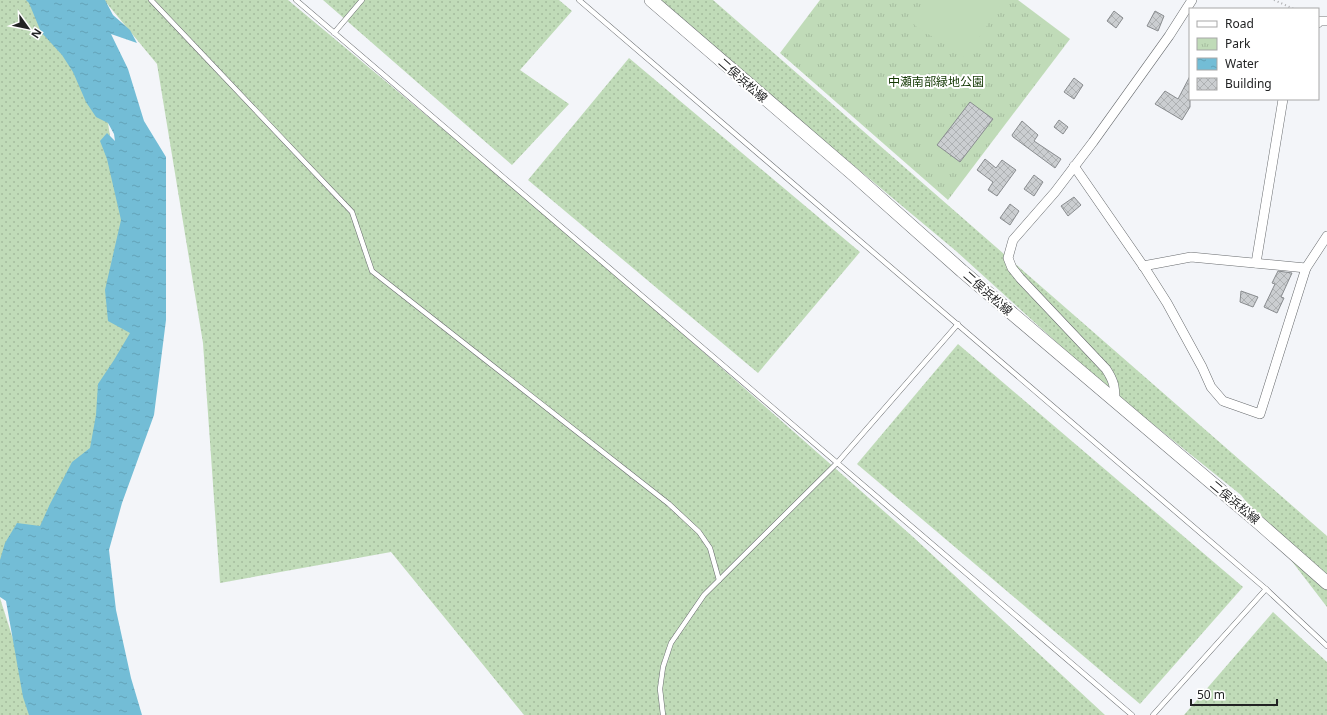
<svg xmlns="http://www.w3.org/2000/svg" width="1327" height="715" viewBox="0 0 1327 715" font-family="'Noto Sans','Noto Sans JP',sans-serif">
<defs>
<pattern id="grass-dots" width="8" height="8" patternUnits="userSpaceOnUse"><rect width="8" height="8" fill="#c0dbb8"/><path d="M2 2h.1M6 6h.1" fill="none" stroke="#a5bc9e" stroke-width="1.8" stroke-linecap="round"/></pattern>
<pattern id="park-tufts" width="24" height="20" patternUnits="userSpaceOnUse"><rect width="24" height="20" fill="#c0dbb8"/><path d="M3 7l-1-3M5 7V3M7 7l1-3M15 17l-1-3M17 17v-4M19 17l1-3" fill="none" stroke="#a5bc9e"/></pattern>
<pattern id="water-ripples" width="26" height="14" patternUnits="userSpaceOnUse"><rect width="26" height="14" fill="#73bdd6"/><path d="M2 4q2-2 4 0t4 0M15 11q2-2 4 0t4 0" fill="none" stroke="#63a2b8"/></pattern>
<pattern id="building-cross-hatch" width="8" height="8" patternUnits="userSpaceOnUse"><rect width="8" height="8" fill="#cbced1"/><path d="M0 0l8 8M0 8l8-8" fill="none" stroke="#aeb1b3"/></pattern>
</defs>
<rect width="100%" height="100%" fill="#f3f5f9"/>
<g fill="url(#grass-dots)">
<path d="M0 0H38L108 123 139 323 77 493 0 596Z"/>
<path d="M104 0H288L582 245 912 536 1105 715H524L391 552 220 583 203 343 157 64Z"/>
<path d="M323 0H559L572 11 520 70 569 104 512 165Z"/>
<path d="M660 0H713L1327 536V607L1241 495 1098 380 956 251 719 53Z"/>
<path d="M629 58 860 252 758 373 528 180Z"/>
<path d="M958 344 1243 587 1140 704 857 464Z"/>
<path d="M0 598 37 715H0Z"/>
<path d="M1273 612 1327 662V715H1184Z"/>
</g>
<path fill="url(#park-tufts)" d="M820 0H1018L1070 39 948 200 780 53Z"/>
<path fill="#c0dbb8" d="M929 0H995L1001 4 966 58 914 25Z"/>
<path fill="url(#water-ripples)" d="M26 0H105L113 15 130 30 137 43 111 34 128 69 144 121 166 157V320L154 415 122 503 109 550 116 610 131 678 142 715H29L23 697 6 601 0 597V560L5 543 17 523 40 526 50 504 72 462 90 448 96 415 98 384 114 360 130 333 108 321 105 290 121 220 107 159 100 141 107 133 115 141 114 134 108 123 96 117 86 102 73 72 62 55 41 32 29 3Z"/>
<g fill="url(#building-cross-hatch)" stroke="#898c8f">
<path d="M1114 11 1123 18 1116 28 1107 21Z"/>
<path d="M1155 11 1164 16 1158 31 1147 26Z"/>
<path d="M1190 76V107L1182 120 1155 104 1165 91 1178 99Z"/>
<path d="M1074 78 1083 85 1074 99 1064 92Z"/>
<path d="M970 102 993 119 960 162 937 145Z"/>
<path d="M1059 120 1068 127 1063 134 1054 127Z"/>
<path d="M1022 121 1038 135 1034 141 1061 159 1055 168 1013 137 1012 135Z"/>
<path d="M985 159 996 168 1002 160 1016 170 997 196 988 190 993 182 977 170Z"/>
<path d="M1034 175 1043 182 1034 196 1024 189Z"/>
<path d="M1074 197 1081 205 1068 216 1061 206Z"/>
<path d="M1010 204 1019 211 1010 225 1000 218Z"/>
<path d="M1278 271 1292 273 1281 297 1284 298 1277 313 1264 307 1275 284 1272 283Z"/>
<path d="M1241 291 1258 297 1253 307 1240 302Z"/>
</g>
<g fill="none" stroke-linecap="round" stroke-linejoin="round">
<g stroke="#686b6e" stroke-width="5.5">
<g id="lane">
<path d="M151 0 352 212 372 271 669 504 699 532 710 548 719 580"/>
<path d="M296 0 1132 715"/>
<path d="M579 0 1266 589 1327 646"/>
<path d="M334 33 362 0"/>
<path d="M663 715 660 689 663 667 671 643 704 595 837 463 958 324"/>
<path d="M1153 715 1266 589"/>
</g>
</g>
<g stroke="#686b6e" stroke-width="10">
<g id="street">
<path d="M1318 23 1319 21H1327"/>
<path d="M1074 166 1146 270 1167 303 1202 367 1211 387 1223 401 1260 414 1306 268 1327 236"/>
<path d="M1256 263 1283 99"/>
<path d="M1143 266 1191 257 1306 268"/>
<path d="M1115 401C1115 387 1114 381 1106 369L1020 278 1012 268 1008 258 1013 240 1055 192 1093 142 1169 36 1192 0"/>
</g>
</g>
<g stroke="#686b6e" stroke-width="14">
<path id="secondary" d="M651 0 853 174 962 271 1259 523 1327 583"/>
</g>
<path stroke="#acadb0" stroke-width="2" stroke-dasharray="1 3" stroke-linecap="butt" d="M1274 0 1294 9"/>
<use href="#lane" stroke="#fff" stroke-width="4.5"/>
<use href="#street" stroke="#fff" stroke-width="9"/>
<use href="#secondary" stroke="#fff" stroke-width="13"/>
</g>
<g text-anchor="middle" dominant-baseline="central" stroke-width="4" stroke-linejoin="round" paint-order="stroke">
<g font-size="12" fill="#222324" stroke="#fff">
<text transform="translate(743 80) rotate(41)">二俣浜松線</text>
<text transform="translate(988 293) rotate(41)">二俣浜松線</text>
<text transform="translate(1235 502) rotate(40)">二俣浜松線</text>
</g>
<g font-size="12" fill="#133803" stroke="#fff">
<text x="936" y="81">中瀬南部緑地公園</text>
</g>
</g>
<rect x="1189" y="8" width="130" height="92" fill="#ffffff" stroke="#a7a7a7"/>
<rect x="1197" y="21" width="20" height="6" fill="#ffffff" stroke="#a7a7a7"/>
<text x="1225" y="28" font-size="12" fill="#222324">Road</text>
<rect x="1197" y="38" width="20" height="12" fill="url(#park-tufts)" stroke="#a7a7a7"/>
<text x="1225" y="48" font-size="12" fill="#222324">Park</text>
<rect x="1197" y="58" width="20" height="12" fill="url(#water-ripples)" stroke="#a7a7a7"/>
<text x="1225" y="68" font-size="12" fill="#222324">Water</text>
<rect x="1197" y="78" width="20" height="12" fill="url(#building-cross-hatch)" stroke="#a7a7a7"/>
<text x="1225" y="88" font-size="12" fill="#222324">Building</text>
<g transform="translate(28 28) rotate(123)" stroke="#ffffff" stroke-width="3" paint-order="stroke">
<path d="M0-3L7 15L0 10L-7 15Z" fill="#222324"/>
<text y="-6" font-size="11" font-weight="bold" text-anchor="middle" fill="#222324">N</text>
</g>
<path d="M1191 699v6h86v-6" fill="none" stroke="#222324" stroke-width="2"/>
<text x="1197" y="699" font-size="12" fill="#222324" stroke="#ffffff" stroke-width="3" paint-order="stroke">50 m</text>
</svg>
